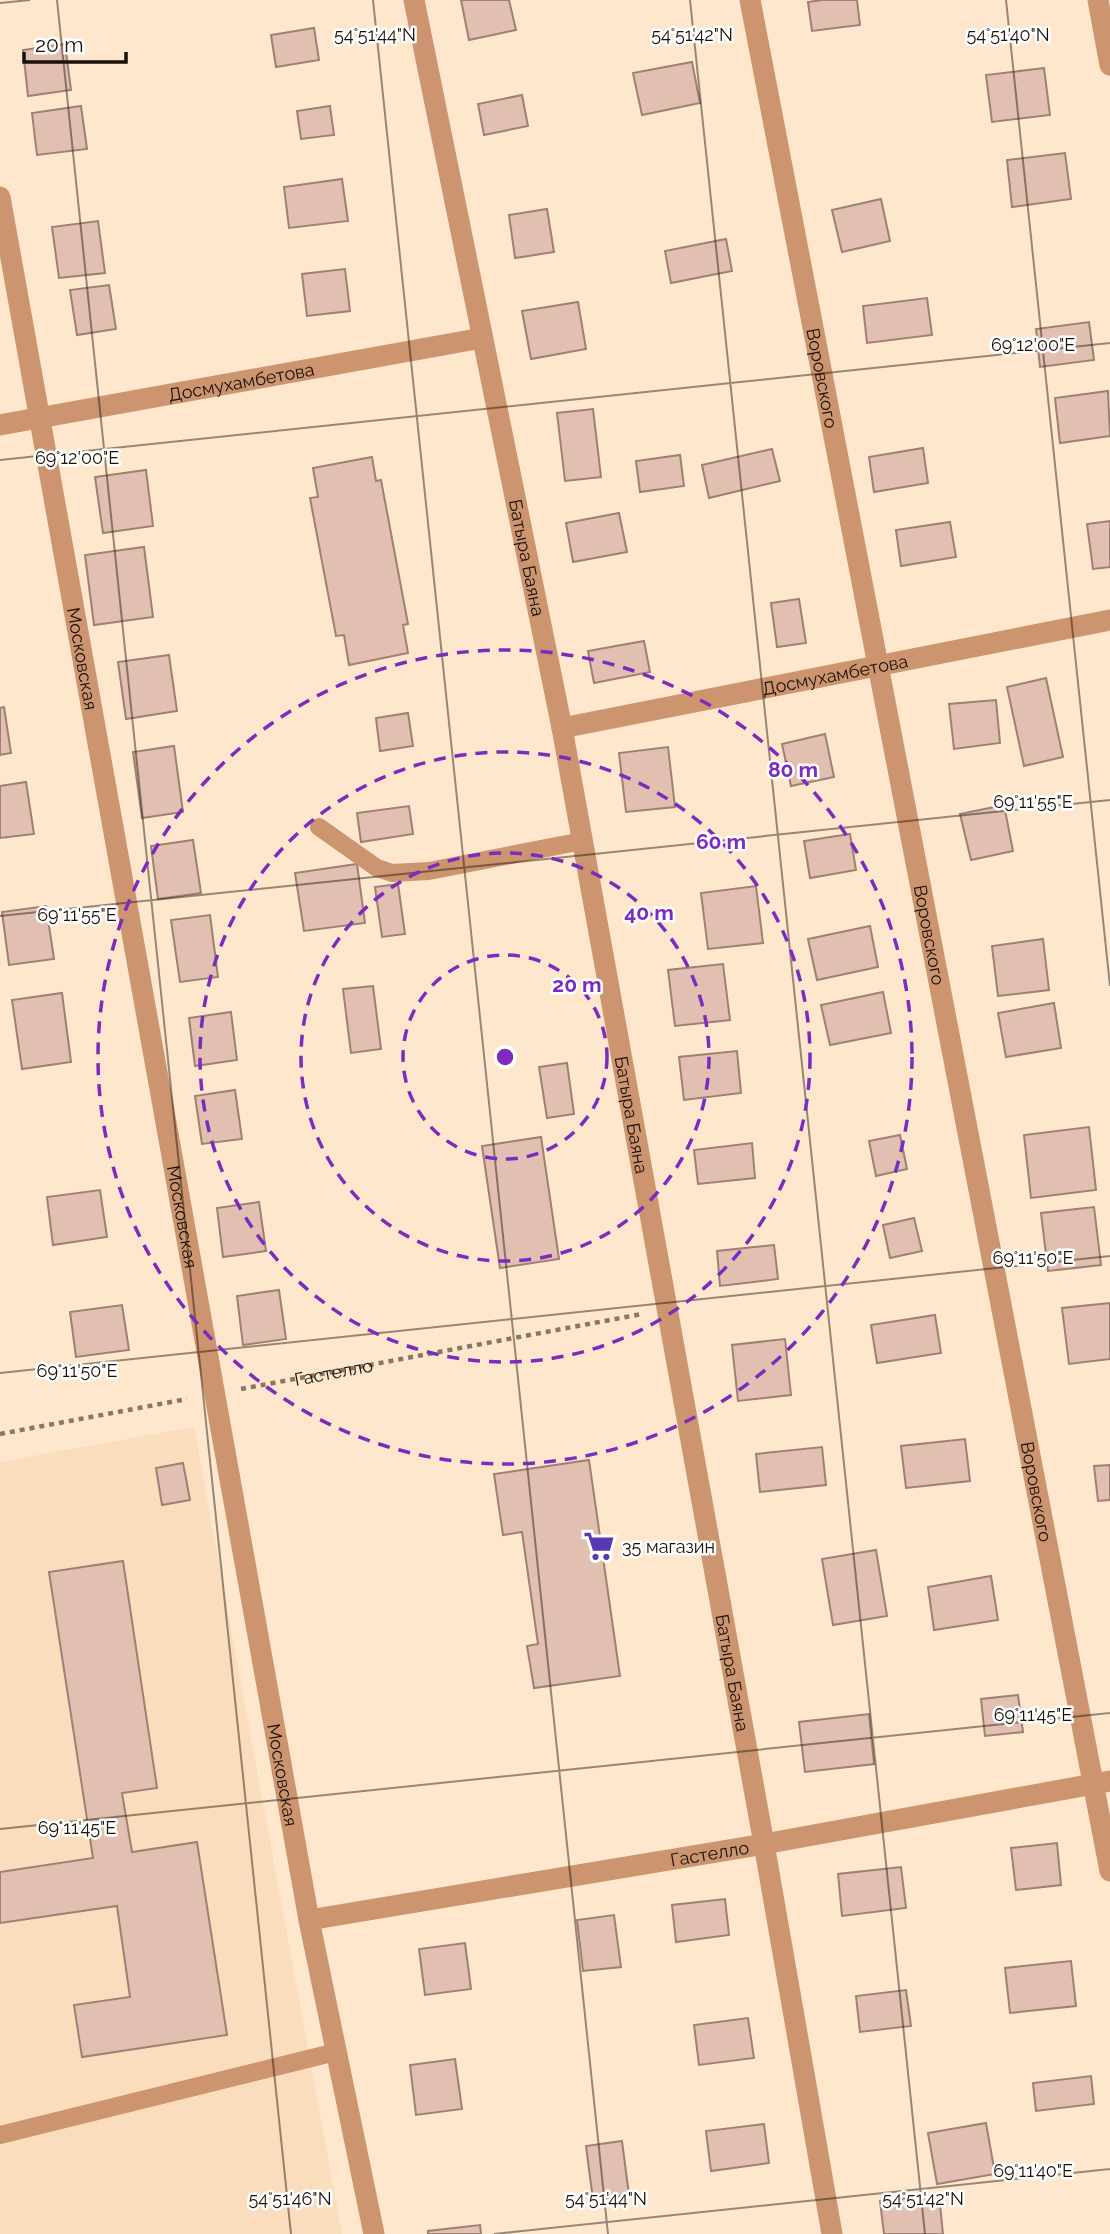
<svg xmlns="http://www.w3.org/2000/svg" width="1110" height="2234" viewBox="0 0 1110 2234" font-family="Raleway,sans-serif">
<rect width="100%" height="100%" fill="#fee7cc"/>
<path fill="#f9ddbc" d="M194 1427 342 2234H0V1462Z"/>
<g fill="#e1bfb1" stroke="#9f8073" stroke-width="2">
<path d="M461 0H509L516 30 469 40Z"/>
<path d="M822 0H857L860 25 812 31 808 2Z"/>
<path d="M314 28 319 60 276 67 271 35Z"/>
<path d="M65 44 71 90 28 96 23 50Z"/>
<path d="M692 62 700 103 642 115 633 73Z"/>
<path d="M1044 68 1050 115 992 122 986 75Z"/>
<path d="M522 95 528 126 484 135 478 104Z"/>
<path d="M81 106 87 149 37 155 32 113Z"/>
<path d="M330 106 334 135 301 139 297 111Z"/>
<path d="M1065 153 1071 199 1012 207 1007 160Z"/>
<path d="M342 179 348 221 289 228 284 187Z"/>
<path d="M881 199 890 241 842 252 832 210Z"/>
<path d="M547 209 554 252 515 258 509 215Z"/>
<path d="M98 221 105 273 59 278 52 227Z"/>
<path d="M726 239 732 271 671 283 665 251Z"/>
<path d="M345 269 350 311 307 316 302 274Z"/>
<path d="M109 285 116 329 77 335 70 290Z"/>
<path d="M927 298 932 335 867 343 863 306Z"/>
<path d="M578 302 586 349 531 359 522 311Z"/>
<path d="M1089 322 1094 360 1040 367 1036 329Z"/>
<path d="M1108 391 1110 436 1060 443 1055 398Z"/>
<path d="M593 409 601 477 565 481 557 413Z"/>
<path d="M923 448 928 483 874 492 869 457Z"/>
<path d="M772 449 780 481 709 498 702 465Z"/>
<path d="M680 455 684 486 640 492 636 461Z"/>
<path d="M372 457 376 481 381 480 408 624 403 625 408 653 349 665 344 635 336 636 310 498 318 497 313 468Z"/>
<path d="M146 470 153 526 103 533 95 477Z"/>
<path d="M619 513 627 552 573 562 566 523Z"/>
<path d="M1110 521V567L1093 569 1087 524Z"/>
<path d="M950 522 956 557 901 566 896 530Z"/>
<path d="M144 547 153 617 94 625 85 555Z"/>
<path d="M799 599 806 643 777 647 771 603Z"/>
<path d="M644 641 650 672 594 683 588 651Z"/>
<path d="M169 655 177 711 126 719 118 662Z"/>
<path d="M1046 678 1063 757 1024 766 1007 687Z"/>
<path d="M996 700 1000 743 954 749 949 704Z"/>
<path d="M4 707 11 753 0 755V708Z"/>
<path d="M408 713 413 746 380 751 376 718Z"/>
<path d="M825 734 834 777 791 786 782 744Z"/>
<path d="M174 746 183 812 142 818 133 752Z"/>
<path d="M668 747 675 807 626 812 619 753Z"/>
<path d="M26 782 34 834 0 838V786Z"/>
<path d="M1004 805 1013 851 971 860 960 814Z"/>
<path d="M409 806 413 834 361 842 357 813Z"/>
<path d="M850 834 856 870 810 878 804 841Z"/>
<path d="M193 840 201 893 158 899 151 846Z"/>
<path d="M357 864 365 923 304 931 295 873Z"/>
<path d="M398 884 405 934 382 937 375 887Z"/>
<path d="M756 886 763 943 708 949 701 893Z"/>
<path d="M46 906 54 959 9 965 2 912Z"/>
<path d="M210 915 218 977 180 982 171 920Z"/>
<path d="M870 926 878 967 817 980 808 939Z"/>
<path d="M1043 939 1049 990 998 996 992 946Z"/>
<path d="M723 964 730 1020 675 1026 668 970Z"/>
<path d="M373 986 381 1049 351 1053 343 989Z"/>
<path d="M883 992 891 1033 830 1045 821 1005Z"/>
<path d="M62 993 71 1062 22 1069 12 1000Z"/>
<path d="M1054 1003 1061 1048 1006 1057 998 1013Z"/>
<path d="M231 1012 237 1060 195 1066 189 1018Z"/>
<path d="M737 1051 741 1093 684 1100 679 1057Z"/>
<path d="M567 1063 574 1114 547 1118 539 1067Z"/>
<path d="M235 1090 242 1139 202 1144 195 1096Z"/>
<path d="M1089 1127 1096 1190 1031 1198 1024 1135Z"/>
<path d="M900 1135 907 1169 876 1176 869 1141Z"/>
<path d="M541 1137 559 1259 500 1268 482 1146Z"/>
<path d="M752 1143 755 1178 698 1184 694 1150Z"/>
<path d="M100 1190 107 1237 53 1245 47 1197Z"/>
<path d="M259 1202 266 1251 223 1257 217 1208Z"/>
<path d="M1094 1207 1101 1265 1048 1271 1041 1213Z"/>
<path d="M914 1218 922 1251 890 1258 883 1225Z"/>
<path d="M774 1245 778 1279 720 1286 717 1251Z"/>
<path d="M279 1290 286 1339 243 1345 237 1296Z"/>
<path d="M1110 1303V1359L1069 1364 1062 1308Z"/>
<path d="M122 1305 129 1350 76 1357 70 1312Z"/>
<path d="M935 1315 941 1353 877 1363 871 1325Z"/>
<path d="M785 1339 791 1395 738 1401 732 1345Z"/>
<path d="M965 1439 970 1481 906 1488 901 1446Z"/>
<path d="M822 1447 826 1485 760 1492 756 1454Z"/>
<path d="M589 1460 620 1676 534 1688 527 1646 538 1644 522 1532 503 1535 494 1474Z"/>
<path d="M183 1463 190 1500 162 1505 156 1468Z"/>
<path d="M1110 1465V1500L1098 1501 1094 1466Z"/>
<path d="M876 1550 887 1616 833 1625 822 1559Z"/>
<path d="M123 1561 157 1788 122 1793 132 1852 197 1842 227 2035 82 2057 74 2005 130 1997 117 1906 0 1923V1872L93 1858 49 1572Z"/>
<path d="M991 1576 998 1620 934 1630 928 1587Z"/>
<path d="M1018 1695 1023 1732 985 1736 981 1699Z"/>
<path d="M869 1714 874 1764 805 1772 799 1722Z"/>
<path d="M1057 1843 1061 1885 1016 1890 1011 1848Z"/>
<path d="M901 1867 906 1908 842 1916 838 1874Z"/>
<path d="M725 1899 729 1935 676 1942 672 1905Z"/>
<path d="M614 1915 621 1967 583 1971 577 1920Z"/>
<path d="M465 1943 471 1989 425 1995 419 1949Z"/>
<path d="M1071 1961 1076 2006 1010 2013 1005 1968Z"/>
<path d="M906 1990 911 2026 860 2032 856 1996Z"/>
<path d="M748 2018 754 2058 699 2065 694 2025Z"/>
<path d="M455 2059 462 2109 416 2115 410 2065Z"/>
<path d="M1091 2076 1094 2104 1036 2111 1033 2083Z"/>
<path d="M986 2123 995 2174 937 2184 928 2133Z"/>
<path d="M764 2124 769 2163 711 2171 706 2131Z"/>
<path d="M622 2141 629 2195 593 2200 586 2146Z"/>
<path d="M939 2195 943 2234H884L880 2201Z"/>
<path d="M480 2225 481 2234H428V2231Z"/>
</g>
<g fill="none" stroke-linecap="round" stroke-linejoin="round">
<g stroke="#877866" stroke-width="4.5" stroke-dasharray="5 5" stroke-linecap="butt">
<path id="s1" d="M241 1389 642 1314"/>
<path d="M0 1434 187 1399"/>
</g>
<g stroke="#cd9470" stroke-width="18">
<path d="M319 827 377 868 392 873 429 871 582 841"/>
<path d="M0 2135 336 2052"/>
</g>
<g stroke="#cd9470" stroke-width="21">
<path id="s2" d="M750 0 1110 1871"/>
<path d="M1098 0 1110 65"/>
<path id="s3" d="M0 197 309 1920 374 2234"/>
<path id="s4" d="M562 728 1110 620"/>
<path id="s5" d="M309 1920 764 1844 1110 1781"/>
</g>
<g stroke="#cd9470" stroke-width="21">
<path id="s6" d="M414 0 562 728 764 1844 832 2234"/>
<path id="s7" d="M0 425 482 338"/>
</g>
</g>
<path fill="none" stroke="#191208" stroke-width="2" stroke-opacity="0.45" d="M57 0 291 2234M373 0 608 2234M690 0 925 2234M1006 0 1110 986M0 3 30 0M0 460 1110 343M0 916 1110 800M0 1373 1110 1256M0 1829 1110 1713M494 2234 1110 2169"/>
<g fill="none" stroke="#7b2cbf" stroke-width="3.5" stroke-dasharray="12 9">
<circle cx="505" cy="1057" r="102"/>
<circle cx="505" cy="1057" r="204"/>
<circle cx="505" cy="1057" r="305"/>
<circle cx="505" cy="1057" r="407"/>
</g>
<defs>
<g id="supermarket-bare" transform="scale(2.415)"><path d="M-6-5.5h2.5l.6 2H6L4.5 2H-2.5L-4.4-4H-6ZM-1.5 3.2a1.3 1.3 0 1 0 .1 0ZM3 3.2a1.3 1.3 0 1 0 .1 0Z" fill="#573ab2" stroke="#fff" stroke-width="2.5" paint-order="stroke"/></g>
</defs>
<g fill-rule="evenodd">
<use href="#supermarket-bare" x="599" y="1546"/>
</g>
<g text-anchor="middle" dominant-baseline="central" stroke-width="5" stroke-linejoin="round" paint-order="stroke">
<g font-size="18" fill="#191208" stroke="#fff">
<text stroke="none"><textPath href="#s2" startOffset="385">Воровского</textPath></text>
<text stroke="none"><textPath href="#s7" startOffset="245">Досмухамбетова</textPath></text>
<text stroke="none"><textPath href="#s6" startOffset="569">Батыра Баяна</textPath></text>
<text stroke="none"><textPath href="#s3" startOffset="469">Московская</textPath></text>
<text stroke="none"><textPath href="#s4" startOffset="278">Досмухамбетова</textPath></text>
<text stroke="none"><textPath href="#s2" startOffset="952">Воровского</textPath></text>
<text stroke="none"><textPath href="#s6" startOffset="1136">Батыра Баяна</textPath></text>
<text stroke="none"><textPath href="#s3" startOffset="1036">Московская</textPath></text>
<text stroke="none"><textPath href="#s1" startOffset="94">Гастелло</textPath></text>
<text stroke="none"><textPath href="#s2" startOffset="1519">Воровского</textPath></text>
<text stroke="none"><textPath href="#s6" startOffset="1703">Батыра Баяна</textPath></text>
<text stroke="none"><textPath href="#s3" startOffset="1603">Московская</textPath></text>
<text stroke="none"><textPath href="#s5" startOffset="406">Гастелло</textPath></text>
</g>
<g font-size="18" fill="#191208" stroke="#fff" text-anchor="start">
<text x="622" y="1546">35 магазин</text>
</g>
</g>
<g font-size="18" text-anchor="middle" fill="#191208" stroke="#fff" stroke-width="5" stroke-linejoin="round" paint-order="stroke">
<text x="375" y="41">54°51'44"N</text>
<text x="692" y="41">54°51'42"N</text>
<text x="1008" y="41">54°51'40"N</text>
<text x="1033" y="351">69°12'00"E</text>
<text x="77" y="464">69°12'00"E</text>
<text x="1033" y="808">69°11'55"E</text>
<text x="77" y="921">69°11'55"E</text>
<text x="1033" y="1264">69°11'50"E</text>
<text x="77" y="1377">69°11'50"E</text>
<text x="1033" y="1721">69°11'45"E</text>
<text x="77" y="1834">69°11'45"E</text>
<text x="1033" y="2177">69°11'40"E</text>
<text x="290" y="2205">54°51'46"N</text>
<text x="606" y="2205">54°51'44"N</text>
<text x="923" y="2205">54°51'42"N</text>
</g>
<circle cx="505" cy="1057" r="10" fill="#7b2cbf" stroke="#fff" stroke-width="3.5"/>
<g font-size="21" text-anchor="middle" font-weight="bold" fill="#7b2cbf" stroke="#fff" stroke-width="5" stroke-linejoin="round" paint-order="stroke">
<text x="793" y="777">80 m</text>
<text x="721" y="849">60 m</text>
<text x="649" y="920">40 m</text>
<text x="577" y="992">20 m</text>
</g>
<path d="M24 52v10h102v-10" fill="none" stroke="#191208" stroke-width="3.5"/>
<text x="35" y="52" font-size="21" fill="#191208" stroke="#ffffff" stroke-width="5" paint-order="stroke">20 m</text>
</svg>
